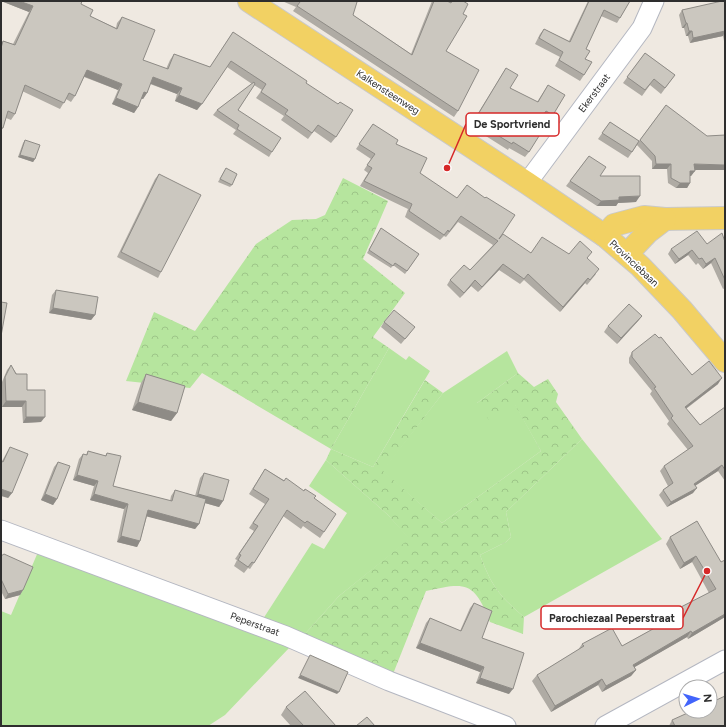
<svg xmlns="http://www.w3.org/2000/svg" width="726" height="727" viewBox="0 0 726 727" font-family="Figtree,sans-serif">
<defs>
<pattern id="forest-crowns" width="20" height="18" patternUnits="userSpaceOnUse"><rect width="20" height="18" fill="#b6e59e"/><path d="M2 6a3 3 0 1 1 6 0M12 15a3 3 0 1 1 6 0" fill="none" stroke="#9dc588"/></pattern>
</defs>
<rect width="100%" height="100%" fill="#efe9e1"/>
<g fill="#b6e59e">
<path d="M389 348 406 360 409 356 430 371 373 467 331 449Z"/>
<path d="M507 351 518 373 477 403 515 404 541 451 442 523 382 471 443 393Z"/>
<path d="M582 439 662 539 524 617C499 595 492 587 480 555L506 542 511 537 506 512Z"/>
<path d="M326 460 388 515 410 539 339 596 304 635 263 619 312 543 324 549 347 513 309 486Z"/>
<path d="M38 552 290 647 225 715 208 726H1V611L11 615Z"/>
</g>
<path fill="url(#forest-crowns)" d="M343 178 388 201 363 259 405 293 373 337 389 348 331 449 373 467 425 380 443 393 383 471 442 523 541 451 515 405 491 423 477 403 518 373 534 387 548 379 558 394 556 402 582 439 506 512 511 537 506 542 480 555C492 587 499 595 524 617L523 634 490 622C474 581 466 582 426 591L393 674 304 635 339 596 409 539 388 515 326 460 331 449 202 373 190 388 126 381 154 312 195 331 256 244 292 220 316 219 325 215Z"/>
<g fill="none" stroke-linecap="round" stroke-linejoin="round">
<g stroke="#b4b7c1" stroke-width="21">
<g id="minor">
<path d="M527 183 642 28 654 1"/>
<path d="M1 530 286 636 389 681 506 726"/>
<path d="M605 726 725 660"/>
</g>
</g>
<g stroke="#c9c9c9" stroke-width="24">
<g id="major">
<path d="M249 1 527 183 605 236 640 266 682 310 725 361"/>
<path d="M605 236 614 225 644 217 665 219 725 218"/>
<path d="M627 254 648 232 665 219"/>
</g>
</g>
<use href="#minor" stroke="#fff" stroke-width="19"/>
<use href="#major" stroke="#f2d163" stroke-width="22"/>
</g>
<g fill="#afaba4">
<path d="M1 1 81 4 90 16 116 28 117 23 122 17 143 60 166 69 170 60 174 54 210 67 233 32 306 83 336 137 331 143 314 131 308 139 281 120 284 116 256 98 262 90 254 85 238 110 272 152 269 157 233 134 236 130 213 115 217 110 252 84 227 67 197 110 175 101 177 94 150 84 147 93 143 99 141 98 138 107 134 113 112 104 118 90 84 77 75 96 71 102 66 99 60 109 22 91 15 114 11 120 6 118 3 128 1 131V44L3 41 13 44 29 12Z"/>
<path d="M282 1H355L353 15 411 54 432 1H447L450 3 451 1H463L446 51 458 111 454 117 293 11 296 7Z"/>
<path d="M588 1H630L620 18 617 23 601 16 586 49 584 75 580 81 555 66 560 57 535 44 540 34 544 29 569 41Z"/>
<path d="M725 1V46L723 36 690 43 688 36H686L684 28H682L679 15 682 10Z"/>
<path d="M645 53 675 75 661 94 650 85 642 96 623 83Z"/>
<path d="M506 68 510 88 537 102 548 85 553 115 549 121 542 116 532 132 529 152 525 157 509 148 508 150 470 126Z"/>
<path d="M666 105 695 170 691 176H690V183L687 188H676L668 183 667 169H652V161L637 145 628 158 598 139 610 122 639 141Z"/>
<path d="M373 124 396 144 420 173 499 239 531 253 569 254 588 259 596 274 587 285 585 283 560 312 524 280 520 284 499 270 478 292 471 286 460 298 447 285 450 280 470 270 493 245 458 222 446 237 444 236 440 240 405 217 408 209 360 186 368 173 364 170 371 159 356 149Z"/>
<path d="M25 140 35 159 33 162 18 157 23 143Z"/>
<path d="M589 156 600 176 636 202 618 203 616 206H597L566 186Z"/>
<path d="M226 168 232 185 230 187 218 182Z"/>
<path d="M159 174 161 272 158 278 117 257 155 179Z"/>
<path d="M381 228 419 254 405 274 393 265 391 268 367 253Z"/>
<path d="M725 242V288L723 289 711 263 703 269 698 263 696 265 688 255 675 264 668 254 671 249Z"/>
<path d="M56 290 95 315 91 320 49 313 52 295Z"/>
<path d="M642 316 638 321 617 344 604 332 608 326Z"/>
<path d="M384 322 411 332 401 344 381 327Z"/>
<path d="M632 352 692 375 718 384 686 409 700 425 725 407V481L718 471 695 486 693 493 667 507 659 495 663 490 668 486 660 471 664 466 688 450 667 424 669 421 650 394 652 391 629 363V358Z"/>
<path d="M11 365 27 390 41 422 23 423 22 407H2V382L7 370Z"/>
<path d="M146 374 177 413 171 421 132 410 141 383Z"/>
<path d="M10 447 12 493 8 498 2 461 7 452Z"/>
<path d="M88 451 105 456 107 453 113 486 170 501 171 496 175 490 195 496 200 478 204 473 223 501 219 507 205 503 199 524 195 529 147 516 140 541 137 547 117 542 124 509 90 500 94 486 73 480 79 459 83 454 86 455Z"/>
<path d="M58 462 57 499 53 505 41 500 54 467Z"/>
<path d="M265 469 314 498 324 532 320 538 303 526 301 529 283 516 254 563 250 569 248 568 244 573 234 566 237 560 235 559 254 531 249 528 265 504 249 494Z"/>
<path d="M697 521 725 617 688 639 687 637 634 667 636 670 631 676 602 692 598 685 551 712 532 681 537 675 578 650 582 644 622 646 676 616 675 614 679 608 709 593 692 562 680 569 666 544 670 537Z"/>
<path d="M1 556 23 590 20 595 5 599 1 591Z"/>
<path d="M474 603 482 638 509 694 476 683 480 672 416 648 426 623 430 618 460 631 470 608Z"/>
<path d="M286 707 336 726H291L281 715Z"/>
<path d="M672 720 725 726H669Z"/>
</g>
<g fill="#8e8b86">
<path d="M1 1H19L33 6 29 12Z"/>
<path d="M686 23H687L684 28H682Z"/>
<path d="M689 31H692L688 36H686Z"/>
<path d="M725 31V32L723 36 690 43 693 38Z"/>
<path d="M87 70 122 84 118 90 83 76Z"/>
<path d="M153 77 182 88 177 94 149 83Z"/>
<path d="M144 92 147 93 143 99 140 98Z"/>
<path d="M179 95 202 104 197 110 175 101Z"/>
<path d="M116 98 138 107 134 113 112 104Z"/>
<path d="M20 155 35 159 33 162 18 157Z"/>
<path d="M656 164H671L667 169H652Z"/>
<path d="M694 164 725 165V170H691Z"/>
<path d="M690 171H695L691 176H687Z"/>
<path d="M680 183H690L687 188H676Z"/>
<path d="M640 196 636 202 618 203 616 206H597L601 201 619 197Z"/>
<path d="M692 250 688 255 675 264 679 259Z"/>
<path d="M715 258 711 263 703 269 706 264Z"/>
<path d="M503 264 499 270 478 292 482 287Z"/>
<path d="M588 278 585 283 560 312 563 307Z"/>
<path d="M475 280 471 286 460 298 464 293Z"/>
<path d="M53 308 95 315 91 320 49 313Z"/>
<path d="M642 316 638 321 617 344 621 338Z"/>
<path d="M722 378 718 384 681 412 685 407Z"/>
<path d="M6 401H26L22 407H2Z"/>
<path d="M138 402 177 413 171 421 132 410Z"/>
<path d="M26 417H45L41 422 23 423Z"/>
<path d="M722 465 718 471 690 489 694 484Z"/>
<path d="M77 475 98 481 94 486 73 480Z"/>
<path d="M697 488 693 493 667 507 671 502Z"/>
<path d="M1 489 12 493 8 498 1 496Z"/>
<path d="M45 494 57 499 53 505 41 500Z"/>
<path d="M94 494 128 504 124 509 90 500Z"/>
<path d="M198 494 223 501 219 507 194 500Z"/>
<path d="M148 510 199 524 195 529 145 516Z"/>
<path d="M121 536 140 541 137 547 117 542Z"/>
<path d="M696 556 692 562 680 569 684 563Z"/>
<path d="M23 590 20 595 5 599 8 594Z"/>
<path d="M725 614V617L688 639 692 633Z"/>
<path d="M691 631 687 637 628 671 633 665Z"/>
<path d="M420 643 484 667 480 672 416 648Z"/>
<path d="M636 670 631 676 602 692 606 686Z"/>
<path d="M300 675 339 692 337 694 298 678Z"/>
<path d="M480 678 513 689 509 694 476 683Z"/>
<path d="M602 679 598 685 551 712 555 706Z"/>
</g>
<g fill="#cbc7bf" stroke="#8e8b86">
<path d="M19 1H82L81 4 93 10 90 16 117 29 122 17 155 30 143 60 168 69 174 54 210 67 233 32 307 81 306 83 338 104 340 102 353 110 336 137 318 125 312 133 285 114 288 110 261 92 266 84 231 61 202 104 179 95 182 88 153 77 147 93 144 92 138 107 116 98 122 84 87 70 75 96 69 93 64 103 25 85 15 114 8 111 3 128H1V48L3 41 15 45 33 6Z"/>
<path d="M298 1H355L357 2 353 15 412 55 434 1H447L451 3 452 1H463L468 4 463 14 467 16 446 51 479 70 458 111 297 6 300 2Z"/>
<path d="M589 1H630L620 18 604 10 586 49 590 51 585 59 592 62 584 75 559 60 563 52 539 38 544 29 570 42Z"/>
<path d="M722 1H725V31L693 38 692 31H689L687 23H686L682 10Z"/>
<path d="M645 53 675 75 665 88 654 79 645 90 627 77Z"/>
<path d="M506 68 518 75 510 88 538 102 548 85 565 95 553 115 546 111 532 132 539 136 529 152 513 142 512 144 474 121Z"/>
<path d="M254 82 255 84 238 110 281 138 272 152 237 129 239 125 217 110Z"/>
<path d="M666 105 707 136 725 135V165L694 164 695 171H690V183H680L671 178V164H656L655 156 640 140Z"/>
<path d="M610 122 639 141 632 152 602 133Z"/>
<path d="M373 124 398 140 396 144 427 158 420 173 457 198 467 185 485 198 486 197 515 215 499 239 503 234 531 253 542 237 569 254 580 241 592 252 587 258 599 269 590 280 588 278 563 307 528 274 524 279 503 264 482 287 475 280 464 293 450 280 464 265 470 270 498 241 461 216 449 232 448 230 444 235 409 211 412 204 364 181 372 168 367 165 375 154 359 144Z"/>
<path d="M25 140 40 145 35 159 20 155Z"/>
<path d="M589 156 606 167 600 176H640V196L619 197V200L601 201 570 181Z"/>
<path d="M226 168 237 174 232 185 220 179Z"/>
<path d="M159 174 201 195 161 272 121 252Z"/>
<path d="M381 228 419 254 407 271 395 263 393 266 369 250Z"/>
<path d="M697 231 707 244 722 233 725 242V280L715 258 706 264 702 258 699 259 692 250 679 259 671 249Z"/>
<path d="M56 290 98 297 95 315 53 308Z"/>
<path d="M1 302 7 303 1 336Z"/>
<path d="M629 304 642 316 621 338 608 326Z"/>
<path d="M394 310 415 327 405 339 384 322Z"/>
<path d="M655 334 659 338 661 337 692 375 709 361 722 378 685 407 700 425 725 407V470L722 465 694 484 697 488 671 502 663 490 673 483 664 466 693 446 671 418 673 416 654 388 656 387 632 357V352Z"/>
<path d="M11 365 16 374H27V390H45V417H26V401H6L5 377Z"/>
<path d="M146 374 185 386 177 413 138 402Z"/>
<path d="M10 447 28 454 12 493 1 489V461L3 462Z"/>
<path d="M88 451 106 456 107 453 121 456 113 486 172 501 175 490 206 499 199 524 148 510 140 541 121 536 128 504 94 494 98 481 77 475 83 454 87 455Z"/>
<path d="M58 462 70 466 57 499 45 494Z"/>
<path d="M265 469 284 481 286 478 304 491 305 489 316 496 314 498 336 514 324 532 307 521 305 523 287 510 254 563 252 562 248 567 238 560 241 555 239 554 258 526 253 523 269 499 253 489Z"/>
<path d="M204 473 229 480 223 501 198 494Z"/>
<path d="M697 521 721 562 725 560V614L692 633 691 631 633 665 636 670 606 686 602 679 555 706 537 675 584 646 582 644 612 628 622 646 682 613 679 608 716 589 696 556 684 563 670 537Z"/>
<path d="M4 554 33 567 23 590 8 594 1 579V556Z"/>
<path d="M474 603 492 611 482 638 524 653 513 689 480 678 484 667 420 643 430 618 461 631Z"/>
<path d="M310 655 348 672 339 692 300 675Z"/>
<path d="M305 691 336 726H304L286 707Z"/>
<path d="M725 696V726H675L672 720 692 711H710V703Z"/>
<path d="M367 717 375 726H356Z"/>
</g>
<g text-anchor="middle" dominant-baseline="central" stroke-width="3.5" stroke-linejoin="round" paint-order="stroke">
<g font-size="10" fill="#2e2e2e" stroke="#fff">
<text transform="translate(388 92) rotate(33)">Kalkensteenweg</text>
<text transform="translate(594 93) rotate(-53)">Ekerstraat</text>
<text transform="translate(634 263) rotate(43)">Provinciebaan</text>
<text transform="translate(255 624) rotate(20)">Peperstraat</text>
</g>
</g>
<path fill="none" stroke="#d62828" stroke-width="1.5" d="M447 168L466 124M707 571L683 618"/>
<g fill="#d62828" stroke="#fff" stroke-width="1.5">
<circle cx="447" cy="168" r="4"/>
<circle cx="707" cy="571" r="4"/>
</g>
<g fill="#fff" stroke="#d62828" stroke-width="1.5">
<rect x="466" y="113" width="93" height="23" rx="4"/>
<rect x="541" y="606" width="142" height="23" rx="4"/>
</g>
<g font-size="11" text-anchor="middle" font-weight="bold" fill="#2e2e2e">
<text x="512" y="128">De Sportvriend</text>
<text x="612" y="622">Parochiezaal Peperstraat</text>
</g>
<rect width="726" height="727" fill="none" stroke="#2e2e2e" stroke-width="4"/>
<g transform="translate(698 699) rotate(85)"><circle r="19" fill="#ffffff" stroke="#ababab"/>
<path d="M0-3L7 15L0 10L-7 15Z" fill="#4264fb"/>
<text y="-6" font-size="11" font-weight="bold" text-anchor="middle" fill="#2e2e2e">N</text>
</g>
</svg>
